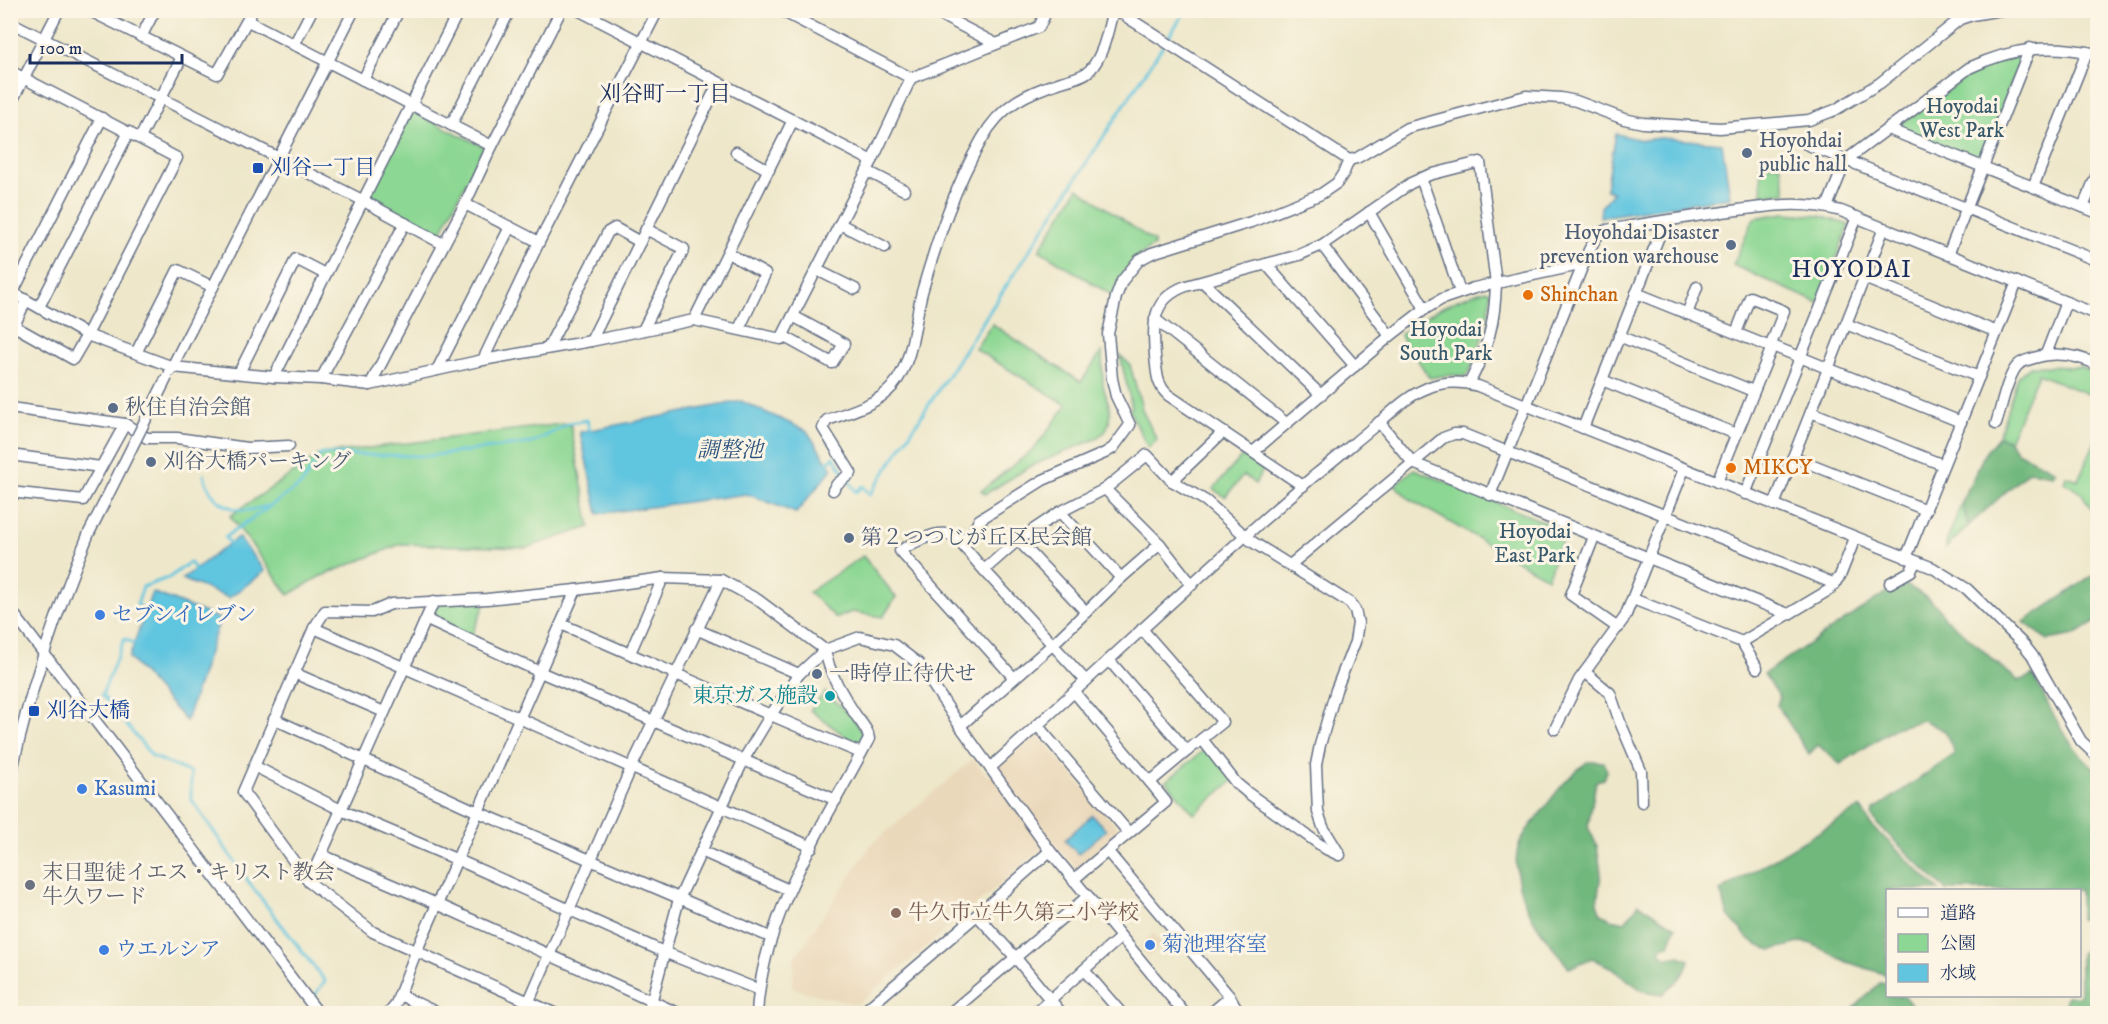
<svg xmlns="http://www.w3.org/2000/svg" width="2108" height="1024" viewBox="0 0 2108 1024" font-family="'IM FELL DW Pica','Noto Serif JP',serif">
<rect width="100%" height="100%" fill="#fcf5e5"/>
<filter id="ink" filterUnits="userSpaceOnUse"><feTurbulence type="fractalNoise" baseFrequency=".0167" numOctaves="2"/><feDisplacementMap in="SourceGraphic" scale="12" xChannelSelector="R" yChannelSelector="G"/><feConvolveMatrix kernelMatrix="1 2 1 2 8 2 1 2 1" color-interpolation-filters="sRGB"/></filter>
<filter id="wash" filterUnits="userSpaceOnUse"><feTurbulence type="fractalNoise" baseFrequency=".008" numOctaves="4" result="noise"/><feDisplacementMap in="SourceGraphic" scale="24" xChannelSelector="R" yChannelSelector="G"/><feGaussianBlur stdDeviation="1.35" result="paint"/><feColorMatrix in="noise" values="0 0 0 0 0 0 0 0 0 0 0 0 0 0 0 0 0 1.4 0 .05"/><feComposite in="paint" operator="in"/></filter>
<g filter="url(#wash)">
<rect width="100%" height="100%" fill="#eee7ca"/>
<g fill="#ead8ba">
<path d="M1037 733 1120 831 1077 869 1052 841 857 1005 792 988 795 957 872 844 973 759 988 777Z"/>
<path d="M1153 933 1162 945 1148 957 1140 946Z"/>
</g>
<g fill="#8cd793" stroke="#548378" stroke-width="1.5">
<path d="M2018 55 2021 59 1982 158 1977 160 1902 129 1901 124 1972 72Z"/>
<path d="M412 111 484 147 440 234 368 198Z"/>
<path d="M1780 164 1786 193 1762 195 1760 166Z"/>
<path d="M1078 188 1154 242V246C1133 258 1119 272 1113 296L1039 250Z"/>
<path d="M1785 213 1821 216 1849 225 1818 303 1733 265 1754 218Z"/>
<path d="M1486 290 1491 293C1488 325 1481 343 1469 373L1465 376 1448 375 1430 378 1400 335C1428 313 1452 300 1486 290Z"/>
<path d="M992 324 1081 382 1102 351 1103 385 1110 409 1109 423 1105 432 1093 440 1031 466 985 494 981 491 1035 448 1067 405 975 349Z"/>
<path d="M1120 355 1130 365 1143 412 1157 440 1148 448 1129 410 1132 408Z"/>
<path d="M2030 366 2082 367 2097 376V398L2038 374 2009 441 1999 436 2018 377Z"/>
<path d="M570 423 590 527 526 548 401 544 319 577 289 595 230 516 321 454Z"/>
<path d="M2097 437V518L2082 494 2064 482 2066 476 2078 480Z"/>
<path d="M1244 454 1265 467 1255 484 1244 475 1225 497 1213 489Z"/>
<path d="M1414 469 1566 531 1547 578 1409 499 1395 485Z"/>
<path d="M1962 502 1968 526 1946 548 1945 546Z"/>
<path d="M863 556 896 597 883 617 852 612 836 618 809 592Z"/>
<path d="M487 599 470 639 427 620 434 601Z"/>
<path d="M825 692 852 717 865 736 860 747 810 710Z"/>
<path d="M1208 747 1234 780 1194 814 1166 781Z"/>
</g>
<g fill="#71b87d" stroke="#46746e" stroke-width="1.5">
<path d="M1999 436 2009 441 2017 452 2056 471 2052 475 2029 471 1968 526 1962 502 1985 453Z"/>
<path d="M2097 573V621L2075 635 2048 640 2024 622Z"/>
<path d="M1902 582C1915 591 1940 602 1944 618 1971 636 1992 662 2019 681L2033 675C2052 711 2065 745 2097 770V913L2080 920V890H1946L1878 825 1872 816 1874 810 1955 754 1945 731 1923 720 1895 728 1840 764 1818 745 1809 754 1777 705 1780 697 1764 674Z"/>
<path d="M1587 762H1604L1607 771 1604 779 1596 781 1588 827 1597 846 1601 873 1597 903 1601 914 1611 919 1625 922 1639 904 1676 927 1669 945 1662 947 1660 952 1666 958 1679 956 1689 960C1685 975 1675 985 1662 994L1643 991 1610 967 1592 958 1569 968C1543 935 1511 898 1517 853 1519 838 1534 821 1543 810 1556 792 1569 775 1587 762Z"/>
<path d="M1861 807 1870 824 1939 890H1888L1887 975 1847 962 1812 944 1803 942 1772 950 1759 946 1747 937 1728 915 1720 891Z"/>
<path d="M2097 940V1013H2069L2064 1008 2067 996H2080V953Z"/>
<path d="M1880 983H1887L1888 996H1904L1911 1005 1895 1013H1849Z"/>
</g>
<g fill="#61c5df" stroke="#3e7a9e" stroke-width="1.5">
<path d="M1616 134 1642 140 1661 138 1722 143 1730 197 1600 217 1601 207 1613 193 1606 189Z"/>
<path d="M741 401 807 431 832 469 796 513 747 494 598 514 580 432Z"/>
<path d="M238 537 265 571 229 598 182 579Z"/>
<path d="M152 592 220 619 186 721 129 658Z"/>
<path d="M1092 815 1106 830 1078 854 1065 840Z"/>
</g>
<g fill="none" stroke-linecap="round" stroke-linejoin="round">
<g stroke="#61c5df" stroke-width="3">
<path d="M1169 36 1186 10"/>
<path d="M825 464 834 457 856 492 863 486 870 495 1162 47"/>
<path d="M204 475C209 494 218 506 240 510 249 512 261 507 270 506"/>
<path d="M231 545 225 537 301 485 321 454 428 456 532 443 570 423 587 420 590 432"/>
<path d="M148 610 137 605 143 587 170 577 190 562 197 572"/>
<path d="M136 644 124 639 102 695 152 756 191 773V799L253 888 325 981 315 995"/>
</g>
</g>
</g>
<g filter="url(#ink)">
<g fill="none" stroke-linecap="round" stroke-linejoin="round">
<g stroke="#656f84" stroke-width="13">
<g id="minor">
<path d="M88 10 217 74 253 10"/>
<path d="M578 10 872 161"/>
<path d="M780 10 911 78"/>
<path d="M931 10 996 44"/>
<path d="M1116 10 1349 160 1357 158 1407 128 1526 96 1561 98 1576 101 1624 119 1643 123 1720 128 1809 120 1835 110 1880 83 1960 19 1972 15 2001 10"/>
<path d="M2084 10 2098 13"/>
<path d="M248 21 492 146"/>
<path d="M10 22 362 200 443 244"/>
<path d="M141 37 155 10"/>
<path d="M294 45 312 10"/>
<path d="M10 71 177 158 87 335 73 359 14 326 26 300"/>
<path d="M363 80 399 10"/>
<path d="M10 105 59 10"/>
<path d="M451 125 510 10"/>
<path d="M1888 129 2098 213"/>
<path d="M140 138 182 57"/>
<path d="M1806 144 2098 261"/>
<path d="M736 152 769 170"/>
<path d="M867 171 904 190"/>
<path d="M1421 178 1460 292"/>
<path d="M2033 187 2087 52"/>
<path d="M465 204 539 242"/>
<path d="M1827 207 1846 160 1969 68C2014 47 2049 44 2098 54"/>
<path d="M2083 207 2098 172"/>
<path d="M1369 212 1425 309"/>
<path d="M840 224 885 247"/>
<path d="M1322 245 1390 336"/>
<path d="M728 253 765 274 739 329"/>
<path d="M1948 255 2030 48"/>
<path d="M1266 264 1355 366"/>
<path d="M817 270 855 289"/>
<path d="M1864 278 1997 332"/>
<path d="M1203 282 1321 395"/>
<path d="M10 291 87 335 173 367 274 377 321 379 370 385 483 360 591 341 694 320 781 339 872 161 911 78 1039 27 1047 10"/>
<path d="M13 292 102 118"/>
<path d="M1636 293 1770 347H1775L1961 422"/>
<path d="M39 307 129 132"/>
<path d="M1687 314 1697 287"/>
<path d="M1155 319 1286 423"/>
<path d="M694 320 793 120"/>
<path d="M1846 324 1979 377"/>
<path d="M643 330 684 249 646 229"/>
<path d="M783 336 832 363 844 344 793 316"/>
<path d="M1619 336 1753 391"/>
<path d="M591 341 718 84"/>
<path d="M548 348 608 232 615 228 640 242"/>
<path d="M136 353 178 270 213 287"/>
<path d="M2046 354 2066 302"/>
<path d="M483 360 539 242 658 10"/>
<path d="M437 370 510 227"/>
<path d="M170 371 354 10"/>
<path d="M239 373 296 259 325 274"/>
<path d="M274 377 459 10"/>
<path d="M321 379 405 223"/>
<path d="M1602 380 1736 434"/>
<path d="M370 385 465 204 492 146 561 10"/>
<path d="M10 408 125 424 83 500 10 492"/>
<path d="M1811 412 1943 465"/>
<path d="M1379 422 1413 463 1788 614"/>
<path d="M125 424 147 438H177L247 448 289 446"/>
<path d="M1996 424C2001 409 2007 377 2017 366 2021 361 2028 360 2034 358 2056 351 2077 355 2098 365"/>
<path d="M1583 428 1665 221"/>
<path d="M1253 452 1390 336 1425 309 1442 299 1474 288 1584 264"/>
<path d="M10 455 101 467"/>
<path d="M1793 457 1926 510"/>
<path d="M1172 481 1223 432"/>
<path d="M1717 482 1770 352V347L1784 311 1750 297 1736 333"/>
<path d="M1303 486 1168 395C1156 384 1157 372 1155 356 1153 324 1151 299 1186 286L1299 255 1322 245 1411 183 1429 175 1480 162 1496 283C1495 324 1488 347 1469 384"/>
<path d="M1105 489 1160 544 1192 585"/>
<path d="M833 490 837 484 851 473 823 428 827 420C849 412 876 405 892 387 914 361 914 323 922 292 937 240 955 186 982 139 1001 105 1026 93 1061 82 1070 79 1083 77 1090 70 1104 55 1108 29 1113 10"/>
<path d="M1745 494 1857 217"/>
<path d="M1490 495 1589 250 1597 236 1607 230C1644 224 1680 218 1717 213 1761 207 1798 199 1841 211L2098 315"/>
<path d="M1774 505 1884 228"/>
<path d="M1060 512 1121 578"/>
<path d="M1594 537 1571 595 1618 628"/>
<path d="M1018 540 1086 612"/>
<path d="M957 541 972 534 979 520 1043 480 1105 453 1113 448 1130 425 1116 396 1112 379 1108 334 1116 297 1122 281 1139 260 1152 253 1251 222 1321 194 1337 183 1344 172 1349 160"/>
<path d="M1906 558 2017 282"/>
<path d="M1290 565 1443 438 1454 434H1463L1835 584"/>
<path d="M984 570 1086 681"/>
<path d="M1890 583 1911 571 1915 562"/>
<path d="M1633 599 1742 642 1757 668"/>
<path d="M10 609 319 1014"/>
<path d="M427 620 540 672 836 800"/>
<path d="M561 624C661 667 761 712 861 753"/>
<path d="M314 628 812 847"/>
<path d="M696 629 799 674"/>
<path d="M1142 629 1223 722 1187 751"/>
<path d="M1742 642 1829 590 1840 576 1855 538"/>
<path d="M630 653 663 578"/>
<path d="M1585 672 1610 693 1620 722 1641 771 1642 802"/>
<path d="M294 673 384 712"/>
<path d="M1014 678 900 551C911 544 939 528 952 536 962 542 975 561 984 570L1018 540 1060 512 1105 489 1147 455 1172 481 1206 501 1251 541 1350 603 1355 610 1358 623 1355 642 1336 690 1320 745 1316 765 1318 812 1323 827 1340 855"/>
<path d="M1075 693 1150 782"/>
<path d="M274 719 478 812 770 937"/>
<path d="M1037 725 1129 833"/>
<path d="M960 726 1052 645 1121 578 1160 544"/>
<path d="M1555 729 1579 680 1625 617 1684 469"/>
<path d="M1202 739 1236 783 1248 793 1326 849 1339 855"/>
<path d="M254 766 341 810 458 860 664 952 759 990"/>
<path d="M990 768C1099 671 1203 570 1314 476 1337 458 1358 439 1381 421 1395 409 1408 396 1425 389 1442 381 1460 381 1478 386L1933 568 1967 589 2024 645 2032 655 2081 741 2098 757"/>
<path d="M10 780C28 694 55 614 89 533"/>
<path d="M701 851 789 890"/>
<path d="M1108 852 1230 997 1210 1014"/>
<path d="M322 855 437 904 680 1014"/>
<path d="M1073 880 1166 802 1150 782 1187 751 1109 660"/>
<path d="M309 882 434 601"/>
<path d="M977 915 1015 957 1062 1014"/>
<path d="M1084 970 1122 1014"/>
<path d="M400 995 440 1014"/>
<path d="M1230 997 1240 1014"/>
<path d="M529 1001 632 766 721 580"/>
<path d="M388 1014 395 1006 416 952 576 590"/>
<path d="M556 1014 373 932 309 882 243 792 314 628 325 611 372 612 391 604 487 599 576 590 663 578 721 580 758 600 825 650C829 673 842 694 855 714 861 723 868 729 869 739 824 824 762 916 757 1014"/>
<path d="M648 1014 679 899 744 759 770 716 799 674 825 650 860 637 894 645 919 664 960 726 1050 851 1185 1014"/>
<path d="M872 1014 868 1008 977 915 1050 851"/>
<path d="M949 1014 1088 896"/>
<path d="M1034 1014 1121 937"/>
</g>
</g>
<use href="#minor" stroke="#fff" stroke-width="10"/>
<g stroke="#656f84" stroke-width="13" stroke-linecap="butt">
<path id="minor-bridge" d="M89 533 167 377"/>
</g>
<use href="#minor-bridge" stroke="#fff" stroke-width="10"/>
</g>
</g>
<g fill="#5c6f8a" stroke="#fcf5e5" stroke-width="2">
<circle cx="1747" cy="153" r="6"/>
<circle cx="1731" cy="245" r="6"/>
<circle cx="113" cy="408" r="6"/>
<circle cx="151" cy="462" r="6"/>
<circle cx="849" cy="538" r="6"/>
<circle cx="817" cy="674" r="6"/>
</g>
<g fill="#1a4fb4" stroke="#fcf5e5" stroke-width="2">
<rect x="252" y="162" width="12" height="12" rx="3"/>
<rect x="28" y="705" width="12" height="12" rx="3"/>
</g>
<g fill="#e8710a" stroke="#fcf5e5" stroke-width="2">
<circle cx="1528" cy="295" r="6"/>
<circle cx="1731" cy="468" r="6"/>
</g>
<g fill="#3f7fe0" stroke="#fcf5e5" stroke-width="2">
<circle cx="100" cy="615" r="6"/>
<circle cx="82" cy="789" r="6"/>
<circle cx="1150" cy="945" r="6"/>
<circle cx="104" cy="950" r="6"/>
</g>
<circle fill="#0f9aa8" stroke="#fcf5e5" stroke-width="2" cx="830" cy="696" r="6"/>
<circle fill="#6b7280" stroke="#fcf5e5" stroke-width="2" cx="30" cy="885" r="6"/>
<circle fill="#8d6e63" stroke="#fcf5e5" stroke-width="2" cx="896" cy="913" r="6"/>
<g text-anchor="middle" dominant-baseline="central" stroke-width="6" stroke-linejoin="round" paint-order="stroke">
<g font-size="21" fill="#37596b" stroke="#fcf5e5">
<text x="1962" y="107">Hoyodai<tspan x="1962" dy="24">West Park</tspan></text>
<text x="1446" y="330">Hoyodai<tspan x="1446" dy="24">South Park</tspan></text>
<text x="1535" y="532">Hoyodai<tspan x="1535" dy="24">East Park</tspan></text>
</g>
<g font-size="21" fill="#4e5e75" stroke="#fcf5e5" text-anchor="start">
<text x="1759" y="141">Hoyohdai<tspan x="1759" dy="24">public hall</tspan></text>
<text x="1719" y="233" text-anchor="end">Hoyohdai Disaster<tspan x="1719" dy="24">prevention warehouse</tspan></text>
<text x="125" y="408">秋住自治会館</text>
<text x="163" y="462">刈谷大橋パーキング</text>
<text x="861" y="538">第２つつじが丘区民会館</text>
<text x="829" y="674">一時停止待伏せ</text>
</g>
<g font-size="21" fill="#164399" stroke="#fcf5e5" text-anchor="start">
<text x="270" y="168">刈谷一丁目</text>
<text x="46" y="711">刈谷大橋</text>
</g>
<g font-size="21" fill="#c56008" stroke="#fcf5e5" text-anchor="start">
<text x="1540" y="295">Shinchan</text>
<text x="1743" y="468">MIKCY</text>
</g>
<g font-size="21" fill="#366cbe" stroke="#fcf5e5" text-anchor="start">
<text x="112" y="615">セブンイレブン</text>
<text x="94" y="789">Kasumi</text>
<text x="1162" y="945">菊池理容室</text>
<text x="116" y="950">ウエルシア</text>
</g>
<g font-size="21" fill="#0d838f" stroke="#fcf5e5" text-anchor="end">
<text x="818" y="696">東京ガス施設</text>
</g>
<g font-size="21" fill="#5b616d" stroke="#fcf5e5" text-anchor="start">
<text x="42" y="873">末日聖徒イエス・キリスト教会<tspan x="42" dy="24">牛久ワード</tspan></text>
</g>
<g font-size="21" fill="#785e54" stroke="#fcf5e5" text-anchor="start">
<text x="908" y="913">牛久市立牛久第二小学校</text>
</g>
<g font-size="22" fill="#1b2f5e" stroke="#fcf5e5">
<text x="665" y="94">刈谷町一丁目</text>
</g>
<g font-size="22" font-style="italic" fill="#2c547e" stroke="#fcf5e5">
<text x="730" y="450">調整池</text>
</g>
<g font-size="24" letter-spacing="1.5" fill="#1b2f5e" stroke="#fcf5e5">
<text x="1852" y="270">HOYODAI</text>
</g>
</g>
<rect width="2108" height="1024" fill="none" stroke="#fcf5e5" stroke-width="36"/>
<rect x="1886" y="889" width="195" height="108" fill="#fcf5e5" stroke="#a2a6af" stroke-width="1.5"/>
<rect x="1898" y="908" width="30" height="9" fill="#ffffff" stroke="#a2a6af" stroke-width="1.5"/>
<text x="1940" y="919" font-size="18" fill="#1b2f5e">道路</text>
<rect x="1898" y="934" width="30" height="18" fill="#8cd793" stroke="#a2a6af" stroke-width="1.5"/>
<text x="1940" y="949" font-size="18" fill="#1b2f5e">公園</text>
<rect x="1898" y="964" width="30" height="18" fill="#61c5df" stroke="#a2a6af" stroke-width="1.5"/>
<text x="1940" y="979" font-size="18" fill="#1b2f5e">水域</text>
<path d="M30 54v9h152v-9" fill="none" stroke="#1b2f5e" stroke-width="3"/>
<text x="39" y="54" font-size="18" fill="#1b2f5e" stroke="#fcf5e5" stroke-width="4.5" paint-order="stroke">100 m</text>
</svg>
